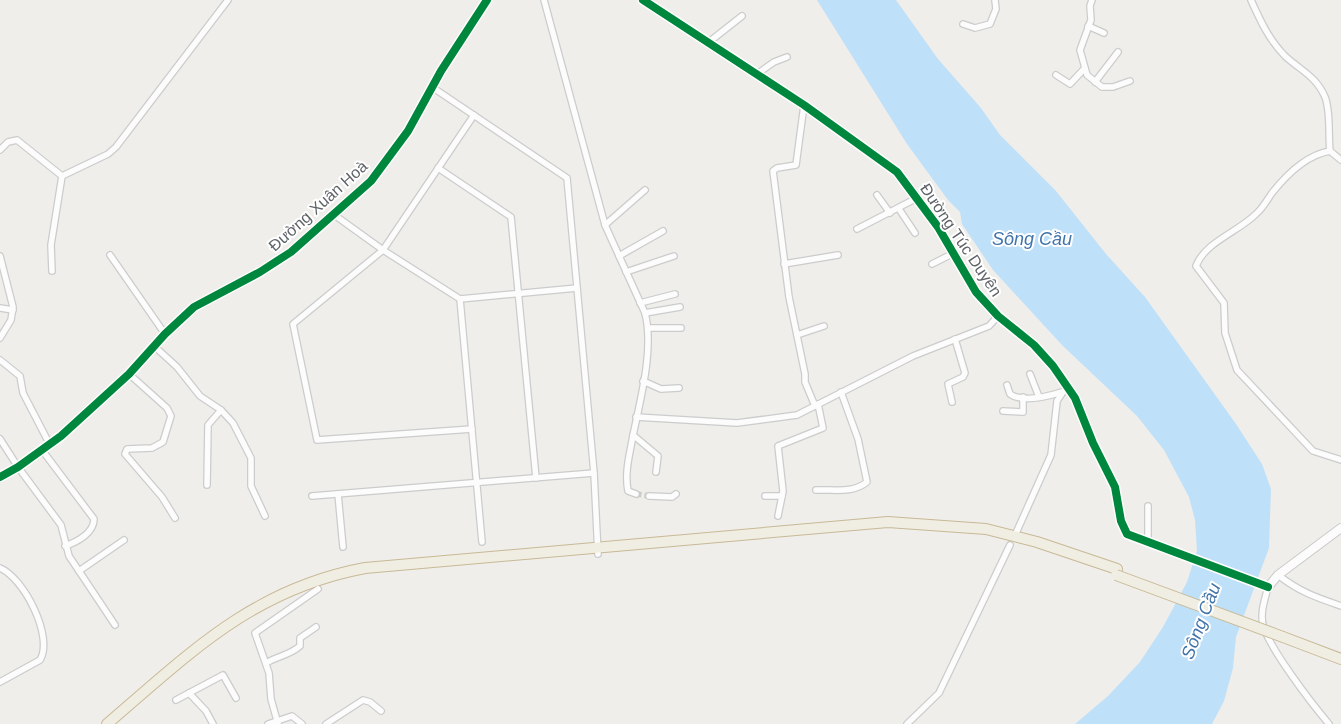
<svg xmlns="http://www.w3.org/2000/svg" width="1341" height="724" viewBox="0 0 1341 724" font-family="Arial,sans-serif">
<rect width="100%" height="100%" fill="#efeeea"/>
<path fill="#bfe0f9" d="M817 0H896L938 59 981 108 1000 135 1056 191 1106 254 1145 297 1236 424 1262 464 1271 489 1269 548 1236 637 1233 668 1224 701 1212 724H1075L1108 696 1140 662 1163 627 1187 582 1197 551 1195 520 1189 497 1164 450 1137 416 1062 345 993 270 962 224 960 212 948 200 907 144Z"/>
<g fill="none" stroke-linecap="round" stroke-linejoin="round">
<path stroke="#cbcbca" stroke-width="5.5" stroke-dasharray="5.5 3" stroke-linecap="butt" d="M636 494 649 496"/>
<g stroke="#cbcccc" stroke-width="8">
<g id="street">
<path d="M544 0 605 225 645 313C655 352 638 407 631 446 628 461 625 476 628 491L636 494"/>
<path d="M1092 0 1090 6 1091 20 1080 50 1087 75 1102 87H1113L1130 81"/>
<path d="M1251 0C1260 20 1269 40 1285 56 1300 70 1316 76 1325 97 1331 112 1328 135 1330 151L1341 160"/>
<path d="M963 24 975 28 990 24 996 9 995 0"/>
<path d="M1088 26 1104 33"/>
<path d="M709 42 742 16"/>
<path d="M757 74 774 62 787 57"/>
<path d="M1056 75 1070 84 1084 69"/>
<path d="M1095 82 1118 52"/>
<path d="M432 87 567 178 594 473 598 554"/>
<path d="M804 105 796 165 777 168 773 171 789 297 805 374V382L815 406"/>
<path d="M0 150 8 142 17 140 62 176 51 245 52 271"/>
<path d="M1330 151C1306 155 1287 174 1272 193 1267 200 1263 208 1256 214 1238 232 1205 242 1196 266L1224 303 1225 333 1237 370 1313 451 1341 460"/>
<path d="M438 168 511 217 536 478"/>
<path d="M62 176 108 154 116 147 228 0"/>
<path d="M877 195 890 213"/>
<path d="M899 209 915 233"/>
<path d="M333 214 383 250 460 299 482 542"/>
<path d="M605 225 645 190"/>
<path d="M857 229 917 198"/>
<path d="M110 255 165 334"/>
<path d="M0 256 13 307 11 320 0 338"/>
<path d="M619 256 663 231"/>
<path d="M784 264 838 255"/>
<path d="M932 264 952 254"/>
<path d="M626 272 674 256"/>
<path d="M460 299 577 288"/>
<path d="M640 303 675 294"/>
<path d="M0 308 13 310"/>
<path d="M645 313 680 307"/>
<path d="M649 328H681"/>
<path d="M797 335 824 326"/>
<path d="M154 346 177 367 200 396 221 410 233 423 251 458V486L265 516"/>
<path d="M0 360 20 376 23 393 50 445"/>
<path d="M129 374 167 408 171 416 163 442 152 448 127 449 125 454 162 497 175 518"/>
<path d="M1030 374 1039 397"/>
<path d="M643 381 661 389 679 388"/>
<path d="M1007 385 1010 394C1022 403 1049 396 1062 392"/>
<path d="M952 402 948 384 963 377 965 373 955 339"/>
<path d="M1003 411 1023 412V397"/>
<path d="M636 417 737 423 797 415 913 356 989 326 998 316"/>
<path d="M472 429 317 440 293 324 383 250 474 115"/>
<path d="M633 435 658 456 656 472"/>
<path d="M0 439 18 467 61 525 69 556 115 625"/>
<path d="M42 450 94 519C94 533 77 542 65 546"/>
<path d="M207 485 208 425 221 410"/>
<path d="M816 490C833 489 852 494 867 482L858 439 841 392"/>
<path d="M338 494 343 547"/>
<path d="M312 496 594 473"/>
<path d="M649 496 672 497 676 494"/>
<path d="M765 496H782"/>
<path d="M778 516 783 491 778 446 823 428 818 404"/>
<path d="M1016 533 1051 455 1057 401 1067 386"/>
<path d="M1148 543V506"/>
<path d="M0 568C24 578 54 637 40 660L0 682"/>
<path d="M79 571 124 540"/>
<path d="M1278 575C1300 592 1315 597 1341 606"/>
<path d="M1268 587C1265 599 1260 612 1263 625 1269 648 1312 704 1329 724"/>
<path d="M266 663C278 656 290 655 300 646V638L316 627"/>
<path d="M189 693 206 711 213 724"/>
<path d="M176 700 223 675 236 698"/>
<path d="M268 724 292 716 302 724"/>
<path d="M278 724 271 699 269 673 255 633 318 589"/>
<path d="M326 724 363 700 370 702 381 711"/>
<path d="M907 724 939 693 1010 545"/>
</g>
</g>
<g stroke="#cacacb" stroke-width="10">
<g id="secondary">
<path d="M643 0 804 105 897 172 938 227 976 292 998 316 1034 345 1053 366 1075 398 1093 443 1115 487 1121 521 1127 534 1268 587 1278 575 1341 528"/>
<path d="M0 477 18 467 61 436 129 374 165 334 194 307 260 272 291 252 371 181 408 131 441 71 487 0"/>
</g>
</g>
<g stroke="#c8b996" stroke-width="12">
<g id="highway">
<path d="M1283 637 1341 659"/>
<path d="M107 724C190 653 253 589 365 568L888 522 986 529 1037 542 1117 569"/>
</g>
</g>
<use href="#street" stroke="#fdfcfc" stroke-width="5.5"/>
<use href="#secondary" stroke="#fdfcfc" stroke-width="8"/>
<use href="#highway" stroke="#f0ede3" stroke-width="10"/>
<g stroke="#c8b996" stroke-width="12" stroke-linecap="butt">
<path id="highway-bridge" d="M1116 575 1283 637"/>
</g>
<use href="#highway-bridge" stroke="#f0ede3" stroke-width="10"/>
<g stroke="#fff" stroke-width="11">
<g id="cycleway">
<path d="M643 0 804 105 897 172 938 227 976 292 998 316 1034 345 1053 366 1075 398 1093 443 1115 487 1121 521 1127 534 1268 587"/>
<path d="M0 477 18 467 61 436 129 374 165 334 194 307 260 272 291 252 371 181 408 131 441 71 487 0"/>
</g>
</g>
<use href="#cycleway" stroke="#00873e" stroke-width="8"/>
</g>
<g text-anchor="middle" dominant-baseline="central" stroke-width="4" stroke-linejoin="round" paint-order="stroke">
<g font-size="16" fill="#5f6368" stroke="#fff">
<text transform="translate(318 206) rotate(-42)">Đường Xuân Hoà</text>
<text transform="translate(961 240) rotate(56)">Đường Túc Duyên</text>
</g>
<g font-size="18" font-style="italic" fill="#4174aa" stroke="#fff">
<text x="1032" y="239">Sông Cầu</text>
<text transform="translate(1201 621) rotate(-69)">Sông Cầu</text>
</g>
</g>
</svg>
